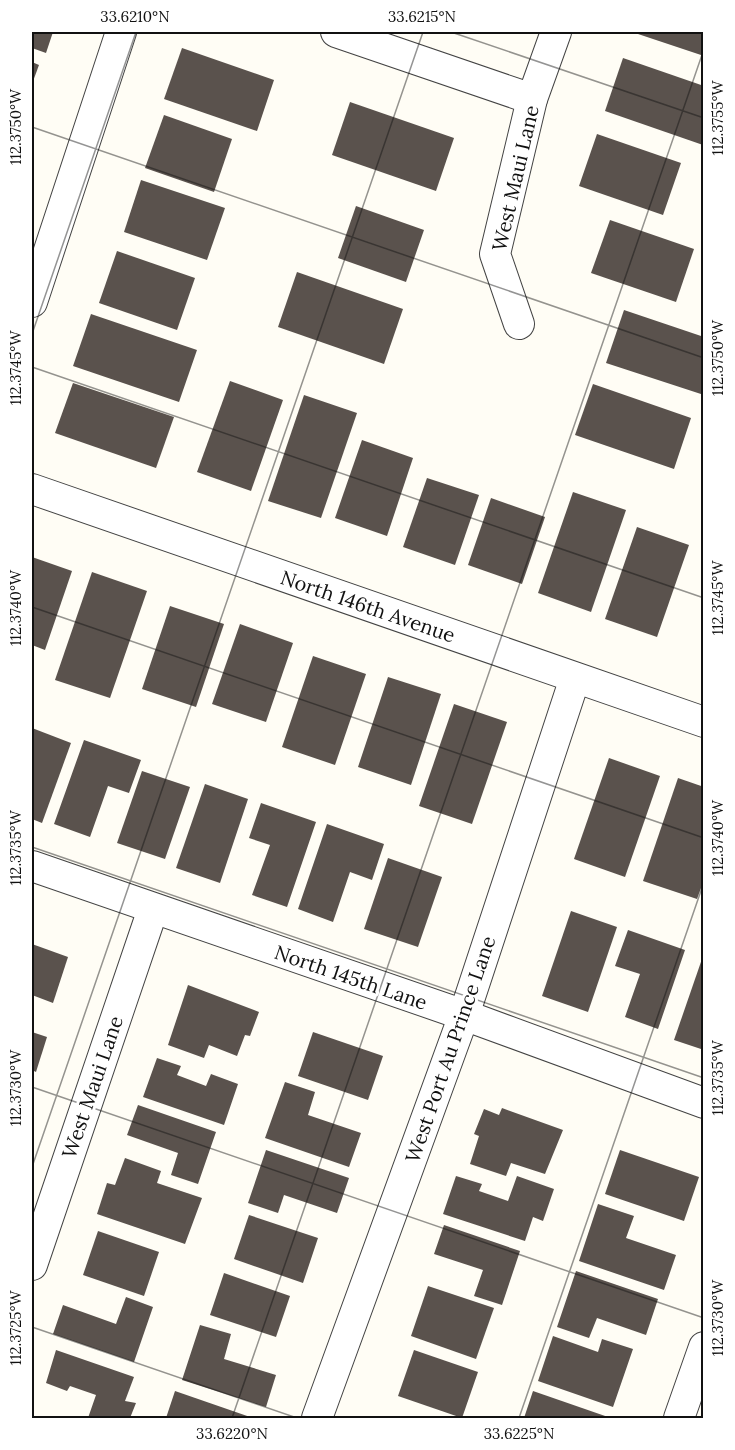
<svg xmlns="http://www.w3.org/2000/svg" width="735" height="1450" viewBox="0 0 735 1450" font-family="Lora,serif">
<rect width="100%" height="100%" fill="#fffdf5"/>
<g fill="#5a524d">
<path d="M32 32H53L46 53 32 48Z"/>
<path d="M632 32H704V56Z"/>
<path d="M182 48 274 80 257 131 164 99Z"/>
<path d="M623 58 704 86 703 145 605 111Z"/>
<path d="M32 62 39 65 32 84Z"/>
<path d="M350 102 454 138 436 191 332 155Z"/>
<path d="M164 115 232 139 214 192 145 168Z"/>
<path d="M597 134 681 163 663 215 579 186Z"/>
<path d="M141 180 225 208 207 260 124 232Z"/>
<path d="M356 206 424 230 406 282 338 258Z"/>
<path d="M610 220 694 249 676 302 591 273Z"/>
<path d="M117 251 195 278 177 330 99 303Z"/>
<path d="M297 272 403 309 384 364 278 327Z"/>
<path d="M624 310 704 337V395L606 363Z"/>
<path d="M91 314 197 350 179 402 73 366Z"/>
<path d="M230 381 283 400 251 491 197 472Z"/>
<path d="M73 383 174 417 156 468 55 433Z"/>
<path d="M593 384 691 418 674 469 575 435Z"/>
<path d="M304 395 357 413 321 518 268 501Z"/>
<path d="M362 440 413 458 387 536 335 518Z"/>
<path d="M427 478 479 495 455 565 403 547Z"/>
<path d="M573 492 626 510 591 612 538 593Z"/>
<path d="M491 498 545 517 522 584 468 565Z"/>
<path d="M637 527 689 545 657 637 605 619Z"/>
<path d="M32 557 72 571 45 650 32 645Z"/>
<path d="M92 572 147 591 110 698 55 680Z"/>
<path d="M170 606 224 624 196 707 142 689Z"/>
<path d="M240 624 293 643 266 722 212 704Z"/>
<path d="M313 656 366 674 335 765 282 747Z"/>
<path d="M388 677 441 694 411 785 358 767Z"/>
<path d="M454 704 507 722 472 824 419 806Z"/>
<path d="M32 728 71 743 42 823 32 819Z"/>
<path d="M84 740 141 760 129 793 108 786 90 837 54 824Z"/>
<path d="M609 758 660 776 625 877 574 859Z"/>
<path d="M142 771 190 787 165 859 117 843Z"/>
<path d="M678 778 704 787V880L697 899 643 881Z"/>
<path d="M205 784 248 799 220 883 176 868Z"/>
<path d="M261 803 316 822 287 907 252 895 270 845 249 838Z"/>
<path d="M327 824 384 844 372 880 350 872 333 922 298 909Z"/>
<path d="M388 858 442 877 418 947 364 929Z"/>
<path d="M571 911 617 927 588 1012 542 996Z"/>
<path d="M628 930 685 950 658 1029 625 1017 640 974 615 966Z"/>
<path d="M32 944 68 957 53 1003 32 995Z"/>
<path d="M703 956H704V1050L674 1040Z"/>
<path d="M188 985 259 1012 250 1036 245 1035 237 1056 209 1045 204 1058 168 1045Z"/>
<path d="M32 1032 47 1037 36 1072 32 1070Z"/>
<path d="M313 1032 383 1056 368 1100 298 1076Z"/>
<path d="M157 1058 181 1066 177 1075 206 1086 211 1074 238 1084 224 1125 143 1097Z"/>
<path d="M285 1082 315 1092 308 1115 361 1133 349 1167 265 1138Z"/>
<path d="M138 1105 216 1132 198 1184 171 1175 178 1153 127 1135Z"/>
<path d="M502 1108 563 1130 545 1174 511 1163 506 1176 470 1164 479 1136 474 1134 484 1109 499 1115Z"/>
<path d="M266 1150 349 1178 337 1213 284 1195 278 1213 248 1203Z"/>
<path d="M620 1150 699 1177 684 1221 605 1194Z"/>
<path d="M125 1158 161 1171 157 1183 202 1198 185 1244 97 1214 107 1183 115 1185Z"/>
<path d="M456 1176 482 1184 479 1191 508 1201 517 1176 554 1189 543 1221 533 1217 525 1241 443 1214Z"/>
<path d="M598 1204 634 1216 626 1238 676 1255 664 1290 579 1261Z"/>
<path d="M249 1215 318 1238 303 1283 234 1259Z"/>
<path d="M444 1225 520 1251 502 1305 474 1296 483 1270 434 1254Z"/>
<path d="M98 1231 159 1252 144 1296 83 1275Z"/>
<path d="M576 1271 658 1299 646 1335 597 1318 589 1338 557 1327Z"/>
<path d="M224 1273 290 1296 276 1337 210 1315Z"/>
<path d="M428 1286 494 1308 476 1359 411 1336Z"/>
<path d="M126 1297 153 1307 134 1362 53 1334 63 1305 116 1324Z"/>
<path d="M200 1325 231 1334 224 1359 276 1375 266 1407 182 1380Z"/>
<path d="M553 1336 598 1352 602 1339 633 1349 613 1407 538 1381Z"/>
<path d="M56 1350 134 1377 125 1401 136 1403 130 1418H88L96 1395 70 1386 67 1391 46 1383Z"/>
<path d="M414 1350 478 1372 462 1418 398 1396Z"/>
<path d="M175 1391 253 1418H166Z"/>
<path d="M533 1391 608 1417V1418H524Z"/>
</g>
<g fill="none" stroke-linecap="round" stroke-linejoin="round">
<g stroke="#444" stroke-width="32">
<g id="minor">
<path d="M336 32 532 99"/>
<path d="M32 302 121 32"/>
<path d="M519 324 495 254 532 99 556 32"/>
<path d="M32 489 704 722"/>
<path d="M32 866 464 1015 704 1103"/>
<path d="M32 1265 153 909"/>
<path d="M317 1418 464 1015 575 678"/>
<path d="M679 1418 704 1347"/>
</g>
</g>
<use href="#minor" stroke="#fff" stroke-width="30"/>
</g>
<path fill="none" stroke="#111" stroke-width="1.5" stroke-opacity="0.45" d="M451 32 704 118M32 127 704 358M32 334 136 32M32 367 704 598M32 607 704 838M32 847 704 1078M32 1087 704 1318M32 1167 423 32M32 1327 297 1418M232 1418 704 49M519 1418 704 882"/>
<g text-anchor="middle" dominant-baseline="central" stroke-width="6" stroke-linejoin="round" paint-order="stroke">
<g font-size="20" fill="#111" stroke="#fff">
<text transform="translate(515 178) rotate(-77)">West Maui Lane</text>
<text transform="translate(368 606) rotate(19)">North 146th Avenue</text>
<text transform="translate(351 977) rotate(19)">North 145th Lane</text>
<text transform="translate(450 1049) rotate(-71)">West Port Au Prince Lane</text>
<text transform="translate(92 1087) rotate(-71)">West Maui Lane</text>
</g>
</g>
<rect width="735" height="1450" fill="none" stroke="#ffffff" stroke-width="66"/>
<rect x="33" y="33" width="669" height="1384" fill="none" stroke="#111" stroke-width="2"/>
<g font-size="15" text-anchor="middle" fill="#111">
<text x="135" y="22">33.6210°N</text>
<text x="422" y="22">33.6215°N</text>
<text transform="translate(718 118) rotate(-90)" y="5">112.3755°W</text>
<text transform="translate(16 127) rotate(-90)" y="5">112.3750°W</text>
<text transform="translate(718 358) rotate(-90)" y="5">112.3750°W</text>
<text transform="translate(16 368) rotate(-90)" y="5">112.3745°W</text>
<text transform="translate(718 598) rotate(-90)" y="5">112.3745°W</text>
<text transform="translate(16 608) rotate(-90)" y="5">112.3740°W</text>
<text transform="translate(718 838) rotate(-90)" y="5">112.3740°W</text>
<text transform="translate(16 848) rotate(-90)" y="5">112.3735°W</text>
<text transform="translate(718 1078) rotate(-90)" y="5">112.3735°W</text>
<text transform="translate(16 1088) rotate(-90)" y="5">112.3730°W</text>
<text transform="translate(718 1318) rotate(-90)" y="5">112.3730°W</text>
<text transform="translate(16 1328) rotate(-90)" y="5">112.3725°W</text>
<text x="232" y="1439">33.6220°N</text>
<text x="519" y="1439">33.6225°N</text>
</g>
</svg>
